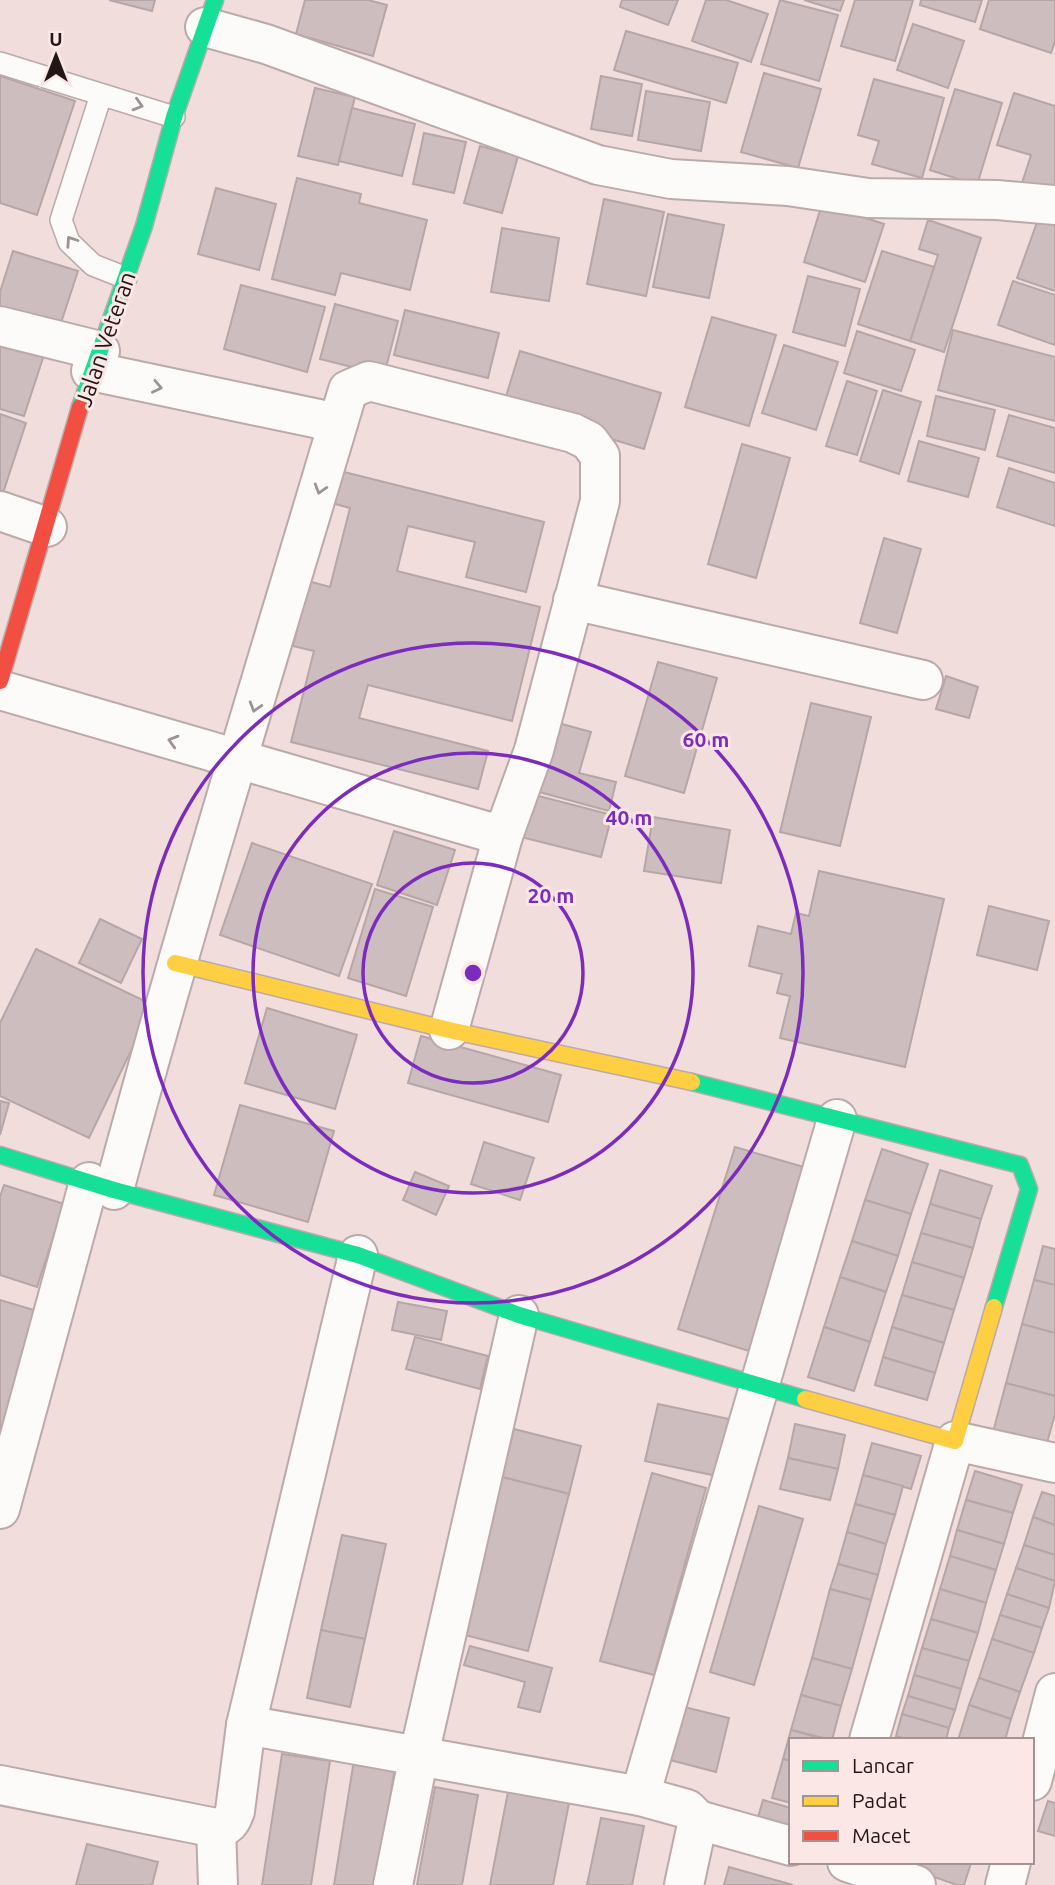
<svg xmlns="http://www.w3.org/2000/svg" width="1055" height="1885" viewBox="0 0 1055 1885" font-family="Ubuntu,sans-serif">
<rect width="100%" height="100%" fill="#f1dddb"/>
<g fill="#cebdbe" stroke="#b6a6a7" stroke-width="2">
<path d="M109 0H155L152 11Z"/>
<path d="M305 0H368L387 5 373 56 296 34Z"/>
<path d="M622 0H678L668 25 620 7Z"/>
<path d="M706 0H726L768 14 751 62 692 41Z"/>
<path d="M780 0 838 15 819 81 761 64Z"/>
<path d="M804 0H844L840 11Z"/>
<path d="M855 0H913L895 61 841 46Z"/>
<path d="M921 0H982L975 22 920 5Z"/>
<path d="M989 0H1055V41L1051 53 980 29Z"/>
<path d="M913 24 964 41 948 88 897 70Z"/>
<path d="M626 31 738 63 726 103 614 70Z"/>
<path d="M764 73 821 89 798 168 741 152Z"/>
<path d="M0 76 75 101 37 215 0 203Z"/>
<path d="M601 76 642 84 632 136 591 129Z"/>
<path d="M874 79 944 98 922 178 872 164 879 141 858 135Z"/>
<path d="M315 88 355 97 338 165 298 156Z"/>
<path d="M955 89 1002 103 977 185 930 170Z"/>
<path d="M646 91 710 102 701 151 638 140Z"/>
<path d="M1014 93 1055 106V193L1022 183 1031 155 997 145Z"/>
<path d="M352 108 415 124 402 176 339 161Z"/>
<path d="M424 133 466 142 454 193 413 184Z"/>
<path d="M480 146 518 156 502 213 464 203Z"/>
<path d="M297 178 361 194 359 203 427 220 410 290 341 273 335 295 272 279Z"/>
<path d="M216 188 276 204 259 270 198 254Z"/>
<path d="M604 199 664 212 646 296 587 284Z"/>
<path d="M822 204 884 224 865 282 804 262Z"/>
<path d="M668 214 724 225 709 298 653 287Z"/>
<path d="M1040 214 1055 220V291L1017 278Z"/>
<path d="M928 220 981 238 944 352 910 341 938 255 919 249Z"/>
<path d="M502 228 559 238 549 301 491 292Z"/>
<path d="M13 251 78 271 57 335 0 316V292Z"/>
<path d="M882 251 934 267 910 341 858 324Z"/>
<path d="M808 276 860 289 845 346 793 332Z"/>
<path d="M1013 281 1055 295V345L998 325Z"/>
<path d="M241 285 325 307 307 372 224 349Z"/>
<path d="M335 304 398 321 384 375 320 359Z"/>
<path d="M405 310 499 333 488 378 394 355Z"/>
<path d="M712 317 776 335 749 426 685 407Z"/>
<path d="M953 330 1055 357V421L938 390Z"/>
<path d="M857 331 915 350 901 391 844 373Z"/>
<path d="M0 341 44 355 24 416 0 409Z"/>
<path d="M784 345 838 362 816 430 762 413Z"/>
<path d="M520 351 661 393 644 449 503 406Z"/>
<path d="M847 381 877 391 857 455 826 446Z"/>
<path d="M883 390 921 402 899 474 860 461Z"/>
<path d="M936 396 995 410 985 450 927 436Z"/>
<path d="M0 414 26 423 3 493 0 492Z"/>
<path d="M1009 415 1055 428V473L997 456Z"/>
<path d="M919 441 979 458 968 497 908 481Z"/>
<path d="M742 444 790 458 756 578 708 564Z"/>
<path d="M1009 468 1055 483V526L997 507Z"/>
<path d="M336 470 544 522 526 592 466 577 475 542 408 526 397 571 540 607 512 721 368 685 359 718 488 751 478 789 291 742 314 651 293 646 308 581 330 587 350 508 328 502Z"/>
<path d="M884 538 921 549 897 633 860 623Z"/>
<path d="M658 662 717 678 684 793 625 776Z"/>
<path d="M946 676 978 687 969 718 936 709Z"/>
<path d="M811 703 871 717 840 846 780 832Z"/>
<path d="M551 721 591 732 579 773 616 782 609 811 532 790Z"/>
<path d="M527 793 612 815 601 857 517 836Z"/>
<path d="M653 817 730 830 721 883 644 871Z"/>
<path d="M394 831 455 850 437 905 377 885Z"/>
<path d="M252 843 372 884 339 976 220 935Z"/>
<path d="M819 871 944 899 905 1067 780 1038 790 996 777 993 782 974 749 966 758 926 791 934 796 913 809 916Z"/>
<path d="M375 889 433 907 406 996 348 978Z"/>
<path d="M989 906 1049 921 1037 970 977 955Z"/>
<path d="M100 919 142 939 121 983 79 963Z"/>
<path d="M36 949 153 1005 89 1138 0 1096V1023Z"/>
<path d="M267 1008 357 1035 335 1109 245 1083Z"/>
<path d="M421 1036 561 1075 548 1122 408 1083Z"/>
<path d="M0 1101 9 1103 0 1135Z"/>
<path d="M240 1105 334 1131 308 1222 214 1195Z"/>
<path d="M484 1142 534 1158 520 1200 471 1184Z"/>
<path d="M735 1147 807 1168 749 1351 678 1329Z"/>
<path d="M882 1149 928 1164 911 1214 865 1200Z"/>
<path d="M940 1170 992 1186 981 1219 930 1204Z"/>
<path d="M415 1172 449 1186 436 1215 403 1200Z"/>
<path d="M4 1185 64 1204 37 1287 0 1275V1197Z"/>
<path d="M865 1200 911 1214 898 1256 852 1241Z"/>
<path d="M930 1204 981 1219 973 1248 921 1233Z"/>
<path d="M921 1233 973 1248 964 1278 912 1262Z"/>
<path d="M852 1241 898 1256 886 1292 840 1277Z"/>
<path d="M1043 1246 1055 1249V1285L1034 1280Z"/>
<path d="M912 1262 964 1278 954 1310 902 1295Z"/>
<path d="M840 1277 886 1292 870 1342 824 1327Z"/>
<path d="M1034 1280 1055 1285V1333L1022 1324Z"/>
<path d="M902 1295 954 1310 944 1343 892 1327Z"/>
<path d="M0 1300 47 1314 0 1474Z"/>
<path d="M398 1302 447 1311 441 1340 392 1330Z"/>
<path d="M1022 1324 1055 1333V1396L1006 1383Z"/>
<path d="M824 1327 870 1342 854 1391 808 1377Z"/>
<path d="M892 1327 944 1343 935 1373 883 1357Z"/>
<path d="M415 1337 488 1356 480 1389 406 1369Z"/>
<path d="M883 1357 935 1373 927 1400 875 1385Z"/>
<path d="M1006 1383 1055 1396V1414L1045 1450 992 1436Z"/>
<path d="M658 1404 729 1419 717 1476 645 1461Z"/>
<path d="M795 1424 845 1435 838 1469 788 1458Z"/>
<path d="M514 1429 581 1446 569 1494 502 1477Z"/>
<path d="M872 1443 921 1456 911 1489 863 1475Z"/>
<path d="M788 1458 838 1469 830 1500 780 1489Z"/>
<path d="M975 1471 1022 1485 1013 1513 966 1500Z"/>
<path d="M652 1473 706 1488 654 1675 600 1661Z"/>
<path d="M863 1475 903 1486 895 1515 855 1504Z"/>
<path d="M502 1477 569 1494 528 1651 461 1634Z"/>
<path d="M1042 1492 1055 1496V1525L1033 1517Z"/>
<path d="M966 1500 1013 1513 1004 1544 957 1530Z"/>
<path d="M855 1504 895 1515 886 1544 847 1532Z"/>
<path d="M759 1506 803 1519 754 1685 710 1672Z"/>
<path d="M1033 1517 1055 1525V1555L1024 1545Z"/>
<path d="M957 1530 1004 1544 996 1570 950 1556Z"/>
<path d="M847 1532 886 1544 878 1575 838 1564Z"/>
<path d="M342 1535 386 1544 365 1639 321 1630Z"/>
<path d="M1024 1545 1055 1555V1581L1016 1568Z"/>
<path d="M950 1556 996 1570 986 1603 940 1589Z"/>
<path d="M838 1564 878 1575 871 1600 830 1589Z"/>
<path d="M1016 1568 1055 1581 1049 1608 1007 1594Z"/>
<path d="M830 1589 871 1600 852 1669 812 1658Z"/>
<path d="M940 1589 986 1603 978 1633 931 1619Z"/>
<path d="M1007 1594 1049 1608 1042 1628 1000 1615Z"/>
<path d="M1000 1615 1042 1628 1034 1653 992 1639Z"/>
<path d="M931 1619 978 1633 969 1661 922 1648Z"/>
<path d="M321 1630 365 1639 350 1707 307 1698Z"/>
<path d="M992 1639 1034 1653 1020 1692 979 1678Z"/>
<path d="M470 1646 552 1668 540 1712 518 1707 525 1682 464 1665Z"/>
<path d="M922 1648 969 1661 961 1689 914 1675Z"/>
<path d="M812 1658 852 1669 841 1706 801 1695Z"/>
<path d="M914 1675 961 1689 955 1710 908 1696Z"/>
<path d="M979 1678 1020 1692 1011 1719 969 1705Z"/>
<path d="M801 1695 841 1706 832 1740 791 1730Z"/>
<path d="M908 1696 955 1710 949 1728 902 1714Z"/>
<path d="M969 1705 1011 1719 1005 1740H958Z"/>
<path d="M684 1707 729 1718 716 1772 670 1760Z"/>
<path d="M902 1714 949 1728 946 1740H909L896 1736Z"/>
<path d="M791 1730 827 1740H791V1761L783 1759Z"/>
<path d="M282 1754 330 1761 311 1885H262Z"/>
<path d="M783 1759 791 1761V1803L772 1798Z"/>
<path d="M354 1760 395 1767 376 1885H334Z"/>
<path d="M435 1787 478 1795 462 1885H417Z"/>
<path d="M508 1792 569 1803 553 1885H490Z"/>
<path d="M763 1800 791 1808V1835L756 1824Z"/>
<path d="M1048 1801 1055 1803V1836L1038 1831Z"/>
<path d="M601 1818 644 1826 632 1885H587Z"/>
<path d="M87 1844 158 1862 152 1885H76Z"/>
<path d="M920 1862H968L971 1863 964 1885H957L917 1871Z"/>
<path d="M729 1867 793 1885H724Z"/>
</g>
<g fill="none" stroke-linecap="round" stroke-linejoin="round">
<g stroke="#bbaaa9" stroke-width="24">
<g id="lane">
<path d="M0 63 174 117"/>
<path d="M101 95 61 220 69 242 93 265 126 278"/>
</g>
</g>
<g stroke="#bbaaa9" stroke-width="42">
<g id="street">
<path d="M205 27 266 44 598 165 671 179 788 186 868 198 997 200 1055 205"/>
<path d="M0 326 100 351"/>
<path d="M91 371 338 423"/>
<path d="M0 511 47 527"/>
<path d="M573 600 923 680"/>
<path d="M0 690 503 836 534 750 600 501V456L589 441 573 433 369 381 348 390C269 656 186 922 114 1190"/>
<path d="M449 1030 503 836"/>
<path d="M0 1509 89 1182"/>
<path d="M246 1725 640 1796 687 1809 698 1820 684 1885"/>
<path d="M869 1740 955 1441 1055 1463"/>
<path d="M1032 1781 1055 1693"/>
<path d="M0 1785 216 1828C228 1827 231 1822 235 1811L246 1725 358 1255"/>
<path d="M640 1796 837 1119"/>
<path d="M698 1820 791 1846"/>
<path d="M216 1828 218 1885"/>
<path d="M847 1862 916 1885"/>
<path d="M393 1885 419 1755 519 1315"/>
<path d="M1005 1885 1011 1862"/>
</g>
</g>
<g stroke="#bbaaa9" stroke-width="19">
<g id="fast">
<path d="M80 407 144 226 174 117 215 0"/>
<path d="M692 1082 1020 1165 1029 1189 994 1307"/>
<path d="M0 1155 114 1190 358 1255 519 1315 805 1399"/>
</g>
</g>
<g stroke="#bbaaa9" stroke-width="19">
<g id="slow">
<path d="M175 963 449 1030 692 1082"/>
<path d="M805 1399 955 1441 994 1307"/>
</g>
</g>
<g stroke="#bbaaa9" stroke-width="19">
<path id="jam" d="M0 681 80 407"/>
</g>
<use href="#lane" stroke="#fdfafa" stroke-width="21"/>
<use href="#street" stroke="#fdfafa" stroke-width="38"/>
<use href="#fast" stroke="#16e098" stroke-width="16"/>
<use href="#slow" stroke="#ffcf43" stroke-width="16"/>
<use href="#jam" stroke="#f24e42" stroke-width="16"/>
</g>
<defs><path id="oneway-chevron" d="M-2-3.5L2.5 0L-2 3.5" fill="none" stroke-width="1.6" stroke-linecap="round" stroke-linejoin="round" transform="scale(1.75)"/></defs>
<g stroke="#9c9393">
<use href="#oneway-chevron" transform="translate(138 105) rotate(17)"/>
<use href="#oneway-chevron" transform="translate(71 241) rotate(-124)"/>
<use href="#oneway-chevron" transform="translate(157 387) rotate(12)"/>
<use href="#oneway-chevron" transform="translate(320 489) rotate(107)"/>
<use href="#oneway-chevron" transform="translate(255 707) rotate(107)"/>
<use href="#oneway-chevron" transform="translate(173 741) rotate(-164)"/>
</g>
<g fill="none" stroke="#7b2cbf" stroke-width="3.5">
<circle cx="473" cy="973" r="110"/>
<circle cx="473" cy="973" r="220"/>
<circle cx="473" cy="973" r="330"/>
</g>
<g text-anchor="middle" dominant-baseline="central" stroke-width="6" stroke-linejoin="round" paint-order="stroke">
<g font-size="23" fill="#251616" stroke="#fae7e6">
<text transform="translate(105 339) rotate(-71)">Jalan Veteran</text>
</g>
</g>
<circle cx="473" cy="973" r="10" fill="#7b2cbf" stroke="#fae7e6" stroke-width="3.5"/>
<g font-size="21" text-anchor="middle" font-weight="bold" fill="#7b2cbf" stroke="#fae7e6" stroke-width="6" stroke-linejoin="round" paint-order="stroke">
<text x="706" y="747">60 m</text>
<text x="629" y="825">40 m</text>
<text x="551" y="903">20 m</text>
</g>
<rect x="789" y="1738" width="245" height="126" fill="#fae7e6" stroke="#a59393" stroke-width="2"/>
<rect x="803" y="1761" width="35" height="10" fill="#16e098" stroke="#a59393" stroke-width="2"/>
<text x="852" y="1773" font-size="21" fill="#251616">Lancar</text>
<rect x="803" y="1796" width="35" height="10" fill="#ffcf43" stroke="#a59393" stroke-width="2"/>
<text x="852" y="1808" font-size="21" fill="#251616">Padat</text>
<rect x="803" y="1831" width="35" height="10" fill="#f24e42" stroke="#a59393" stroke-width="2"/>
<text x="852" y="1843" font-size="21" fill="#251616">Macet</text>
<g transform="translate(56 56)" stroke="#fae7e6" stroke-width="5" paint-order="stroke">
<path d="M0-5L12 26L0 18L-12 26Z" fill="#251616"/>
<text y="-10" font-size="19" font-weight="bold" text-anchor="middle" fill="#251616">U</text>
</g>
</svg>
